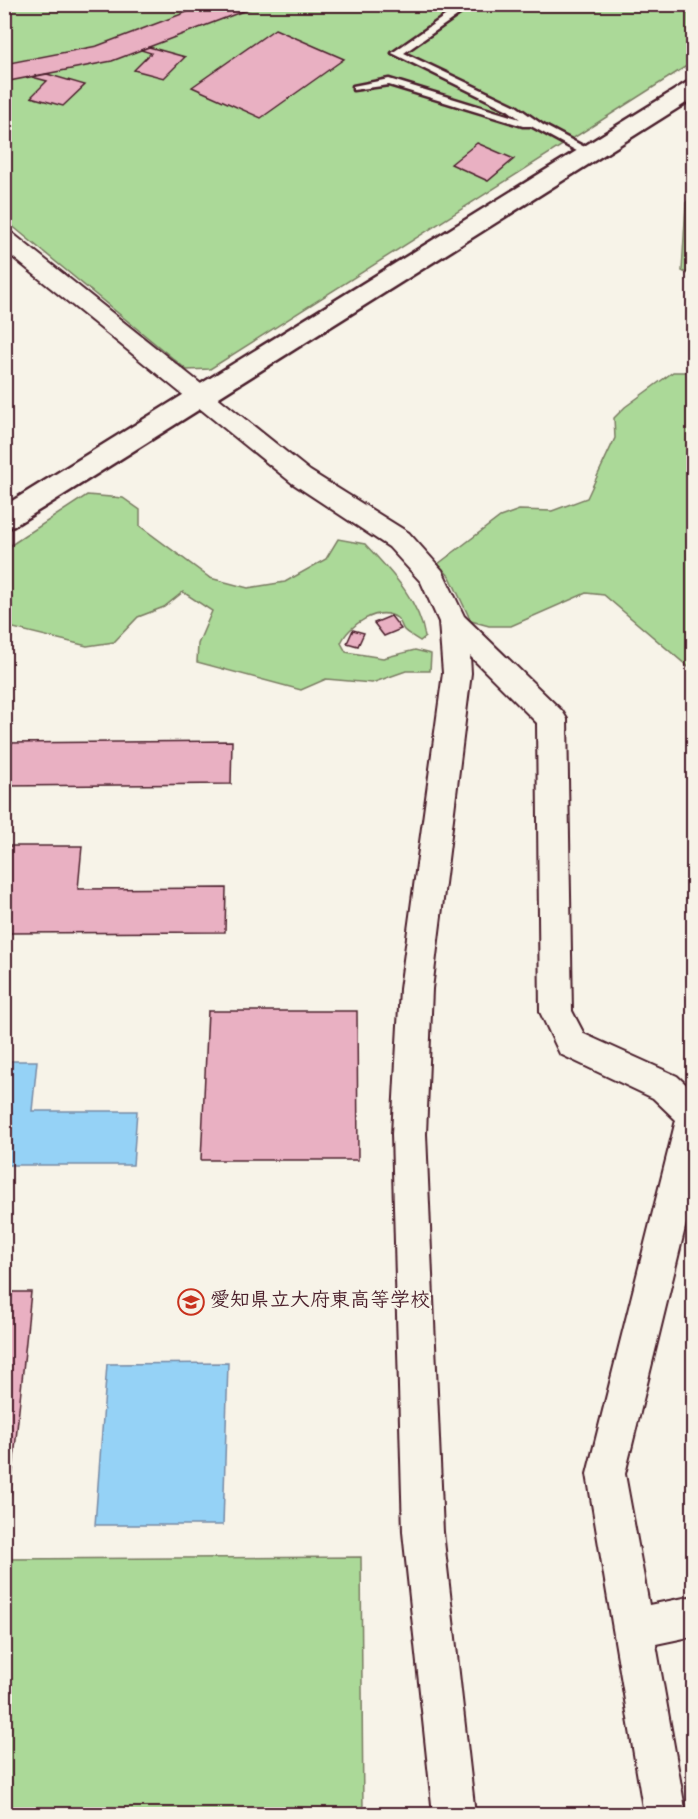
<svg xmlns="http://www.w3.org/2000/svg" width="698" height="1819" viewBox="0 0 698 1819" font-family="Dekko,'Klee One',sans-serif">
<rect width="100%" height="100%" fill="#f7f3e8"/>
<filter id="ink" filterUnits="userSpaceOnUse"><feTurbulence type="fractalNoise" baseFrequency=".0167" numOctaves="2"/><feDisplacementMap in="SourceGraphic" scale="12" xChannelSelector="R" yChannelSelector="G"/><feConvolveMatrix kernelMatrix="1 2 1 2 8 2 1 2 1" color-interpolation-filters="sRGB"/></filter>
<g filter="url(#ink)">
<g fill="#abd998" stroke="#7a7c62" stroke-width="1.5">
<path d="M4 5H693V62L210 369 187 370 5 220Z"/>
<path d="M693 194V276L682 271 686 203Z"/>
<path d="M673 372H693V671L604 595 586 593 511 626H489L471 621 450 577 438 564 500 517 519 510 552 511 587 498 615 438 614 418 625 407Z"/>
<path d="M87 495 123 498 140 510V526L210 578 248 588 285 582 326 559 338 539 365 544C390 571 419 599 425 637L420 641C416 638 408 634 404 630 401 626 401 621 397 618 379 605 348 625 341 643L346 652 383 658 415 650 431 654 430 671H406L372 683 326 679 301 690 197 662 198 644 212 611 183 592 164 607 138 617 114 642 87 646 5 626V549Z"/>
<path d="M361 1557 363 1814H5V1559Z"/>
</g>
<g fill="#95d2f6" stroke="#778aa5" stroke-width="1.5">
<path d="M4 1061H37L32 1111H137L133 1165H5Z"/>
<path d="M228 1363 223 1525H95L107 1364Z"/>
</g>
<g fill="#e9b0c2" stroke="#4a1f2b" stroke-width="1.5">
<path d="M208 4H262L112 61 4 82V64L97 46Z"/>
<path d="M275 29 344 59 261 118 192 87Z"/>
<path d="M149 47 185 57 164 78 134 70 151 53 141 50Z"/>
<path d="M47 74 85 85 63 106 31 97 47 81 32 77Z"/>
<path d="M477 143 514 159 488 181 451 164Z"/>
<path d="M391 616 401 629 384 636 374 623Z"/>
<path d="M353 630 364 633 358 646 347 643Z"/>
<path d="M232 741 231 784 4 786V743Z"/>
<path d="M4 846H82L78 889 226 888 225 932 4 933Z"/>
<path d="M208 1011H357L358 1160H201Z"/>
<path d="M4 1292H31L10 1498H4Z"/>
</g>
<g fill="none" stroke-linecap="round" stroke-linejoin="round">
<g stroke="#4a1f2b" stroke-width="5">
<path id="service" d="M462 4H474L404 53 516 106 543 125 594 152V156H586L531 126H523L389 85 353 90V86L389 79 520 119 508 110 392 53Z"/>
</g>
<g stroke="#4a1f2b" stroke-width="4">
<path id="minor" d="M4 231 12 233 310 471 409 533 442 570 464 616 562 711 567 719 572 1011 584 1034 677 1076 694 1092V1191L625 1474 649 1605 694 1596V1636L656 1644 686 1814H644L587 1474 676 1120 653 1098 560 1054 540 1012 537 723 470 656 471 673 432 989 426 1134 443 1532 475 1814H433L403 1532 392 1134 400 989 443 673 439 622 421 582 389 547 292 483 4 250Z"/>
</g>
<g stroke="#4a1f2b" stroke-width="5">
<path id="tertiary" d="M694 81V98L14 526 4 529V506L686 83Z"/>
</g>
<use href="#service" fill="#f7f3e8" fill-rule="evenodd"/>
<use href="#minor" fill="#f7f3e8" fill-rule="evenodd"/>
<use href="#tertiary" fill="#f7f3e8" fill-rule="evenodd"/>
</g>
</g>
<defs>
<g id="school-ring" transform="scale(1.35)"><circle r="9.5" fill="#f7f3e8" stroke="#c8321e" stroke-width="1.5"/><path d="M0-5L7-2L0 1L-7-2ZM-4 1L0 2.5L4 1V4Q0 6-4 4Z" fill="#c8321e"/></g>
</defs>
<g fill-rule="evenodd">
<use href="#school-ring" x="191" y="1302"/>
</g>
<g text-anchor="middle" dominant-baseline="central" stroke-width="5" stroke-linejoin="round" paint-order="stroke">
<g font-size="20" font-weight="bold" fill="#4a1f2b" stroke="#f7f3e8" text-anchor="start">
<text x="210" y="1302">愛知県立大府東高等学校</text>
</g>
</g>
<rect width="698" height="1819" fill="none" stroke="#f7f3e8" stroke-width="24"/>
<rect x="12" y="12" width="674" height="1795" fill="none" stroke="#4a1f2b" stroke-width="2" filter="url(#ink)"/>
</svg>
